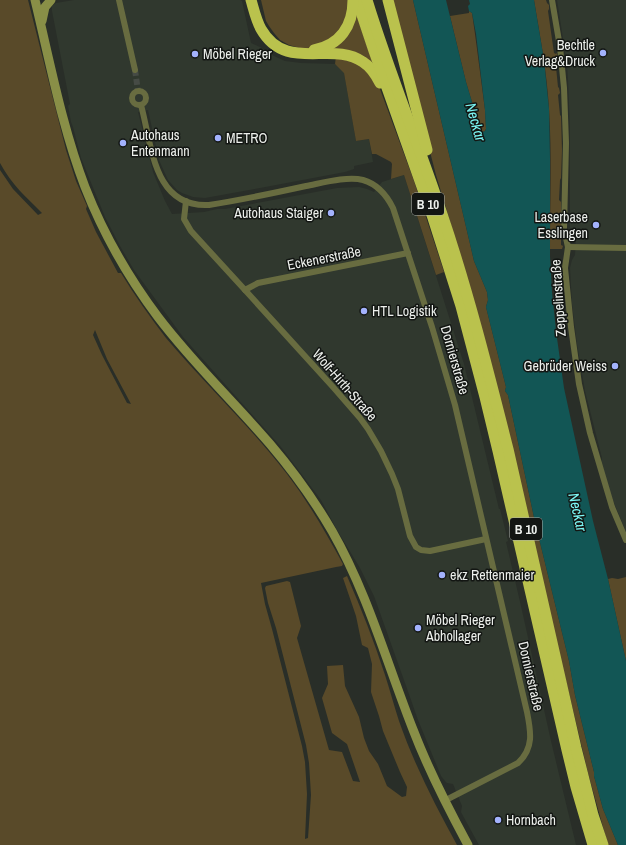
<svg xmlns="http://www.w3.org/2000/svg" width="626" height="845" viewBox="0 0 626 845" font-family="'Archivo Narrow',sans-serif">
<rect width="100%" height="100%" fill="#292e28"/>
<g fill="#30382e">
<path d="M74 0H240L242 1 251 43 262 48 274 56 285 61 301 63 335 64 344 72 356 141 369 139 373 162 354 166V169L345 172 260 188 205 198 193 197 182 193 177 190 168 180 159 160 148 110 138 112 153 172 165 201 172 214 204 212 217 209H225L337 188 359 187 367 189 374 192 382 182 404 175 464 364 499 509H500L508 541 506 542 521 606 551 741 576 845H479L462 814 461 812 462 806 453 784 447 783 445 781 441 776 418 720 410 697 374 596 360 568 337 530 321 500 281 447 183 337 134 270 120 246 105 217 81 158 73 127 71 122 68 106 70 104 52 11V6L56 3Z"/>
<path d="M557 0H626V532L612 498 601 462 602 458 585 391 577 344 572 304 570 268 572 260 575 255 576 238 571 232 570 228V129L568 80 567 64Z"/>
</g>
<g fill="#594a29" fill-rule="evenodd">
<path d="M0 0H28L66 150 76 181 87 206 86 209 96 232 118 273H121C135 296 150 317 166 338 205 384 250 426 287 474 309 503 326 533 343 564L342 566 336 567 261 583 265 604 272 629 302 746 305 762 307 794 305 839 308 838 311 795 309 763 306 745 276 628 268 603 265 588 266 586 287 581 290 582 301 626 297 638 329 750 342 752 353 781 360 782 347 744 332 733 322 698 328 684 327 666 343 665 345 686 359 717 364 738 369 751 378 764 387 786 402 797 406 796 407 787 400 772 383 731 379 716 371 692 372 664 368 648 362 645 356 616 343 578 347 576C361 608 374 641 385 675 390 690 394 706 399 721 414 764 435 805 457 845H0V170L13 189 38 215 42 213C25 196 12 185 0 163ZM95 330 107 359 131 404 127 403 102 355 93 335Z"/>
<path d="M261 0H350L351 7 341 33 312 49H303L289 45 280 40 274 33 269 26 266 21Z"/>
<path d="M391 0H413L474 261 487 292 488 300 486 307 506 387 505 391 508 395 535 522 569 661 575 695 594 772V776L603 809 618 845H608L588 773 570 697 450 221 436 175Z"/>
<path d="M534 0H546L547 3 549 5V9L548 11 554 53 556 54 557 53 558 64 556 67 558 87 559 88 560 93 558 95 560 115 561 116 562 150 561 178 560 180 559 200 561 202V245L563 246 562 249H550C550 202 552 155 549 109 547 72 540 36 534 0Z"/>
<path d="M469 11 472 13 475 34 485 110 486 129 484 132 482 131 480 129 466 82 450 16 469 13Z"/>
<path d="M356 13 374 67 333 52 332 46Z"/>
<path d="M336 56 354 60 377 81 414 181 444 272 436 275 404 175 391 179 392 164 391 162 376 154H372L369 139 356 141 344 73 335 64Z"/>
<path d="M626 577V661L608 579 612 578 618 579Z"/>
</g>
<path fill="#125655" d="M413 0H446L466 82 480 129 483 132 485 131 486 129 485 110 476 34 472 13 469 11 468 6 470 4 469 0H534L544 60 549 109 550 158V256L552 292 556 331 564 388 593 521 608 579 626 661V845H618L603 809 594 776V772L575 695 569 661 535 522 508 395 505 391 506 387 486 307 488 300 487 292 474 261Z"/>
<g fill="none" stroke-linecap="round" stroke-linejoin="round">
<path stroke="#464b45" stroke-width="6" stroke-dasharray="6 3" stroke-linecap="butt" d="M135 70 138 91"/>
<g stroke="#686c40" stroke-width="6">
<path d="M119 0 135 70"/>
<path d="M552 0 560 47 564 88 566 143 564 229 568 247 565 268 571 327 579 384 590 433 612 507 626 540"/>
<circle cx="139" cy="98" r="7"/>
<path d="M141 105C152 145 153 208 209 205 242 200 274 193 306 186 322 183 347 176 363 180 377 184 387 196 393 208L432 327 455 405 527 712C531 732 534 748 518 763L444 801"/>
<path d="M186 201 184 219 191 231 245 290 333 387 360 418 368 429 381 451 392 474 398 489 410 536 416 547 421 550 430 551 486 539"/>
<path d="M568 247 626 248"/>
<path d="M245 290 258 283 408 253"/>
</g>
<g stroke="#898f47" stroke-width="9">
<path d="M35 0C50 62 62 127 85 187 103 233 128 277 158 317 192 362 233 401 270 444 293 471 314 500 332 531 368 594 387 664 414 732 429 771 448 808 468 845"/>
<path d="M42 21 45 7 51 0"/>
</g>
<g stroke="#bac24d" stroke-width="11">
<path d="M251 0C254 10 256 20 261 29 286 73 332 40 363 62 371 67 376 75 380 83"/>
<path d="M357 0 374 51 433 218 461 306 485 397 498 451 567 750 576 787 593 845"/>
<path d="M367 0C389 72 418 142 442 214 468 291 488 370 508 449L576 748 593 815 603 845"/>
<path d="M388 0 427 150"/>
<path d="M314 50C340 45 353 26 353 0"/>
</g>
</g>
<g fill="#a3b2fd" stroke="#131613" stroke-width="1.5">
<circle cx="603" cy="53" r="4"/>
<circle cx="195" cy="54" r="4"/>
<circle cx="218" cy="138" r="4"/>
<circle cx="123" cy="143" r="4"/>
<circle cx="331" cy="213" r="4"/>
<circle cx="596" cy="225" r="4"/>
<circle cx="364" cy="311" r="4"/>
<circle cx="615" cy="366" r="4"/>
<circle cx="442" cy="575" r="4"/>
<circle cx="418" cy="628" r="4"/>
<circle cx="498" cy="820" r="4"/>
</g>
<g text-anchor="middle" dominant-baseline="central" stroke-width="3" stroke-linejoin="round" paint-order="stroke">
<g fill="#131613" stroke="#acafab" stroke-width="1">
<rect x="412" y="193" width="32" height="22" rx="3"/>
<rect x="510" y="518" width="32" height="22" rx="3"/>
</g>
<g font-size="13" font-weight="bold" fill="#edf0ec">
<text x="428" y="204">B 10</text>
<text x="526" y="529">B 10</text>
</g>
<g font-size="14" fill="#edf0ec" stroke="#131613" text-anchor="start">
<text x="595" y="45" text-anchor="end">Bechtle<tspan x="595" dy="16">Verlag&amp;Druck</tspan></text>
<text x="203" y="54">Möbel Rieger</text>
<text x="131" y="135">Autohaus<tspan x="131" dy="16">Entenmann</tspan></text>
<text x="226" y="138">METRO</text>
<text x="323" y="213" text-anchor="end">Autohaus Staiger</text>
<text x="588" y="217" text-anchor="end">Laserbase<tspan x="588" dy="16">Esslingen</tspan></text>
<text x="372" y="311">HTL Logistik</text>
<text x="607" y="366" text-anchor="end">Gebrüder Weiss</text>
<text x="450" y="575">ekz Rettenmaier</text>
<text x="426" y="620">Möbel Rieger<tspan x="426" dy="16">Abhollager</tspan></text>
<text x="506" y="820">Hornbach</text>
</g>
<g font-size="14" fill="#edf0ec" stroke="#131613">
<text transform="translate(324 258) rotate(-11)">Eckenerstraße</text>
<text transform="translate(558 298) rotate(-94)">Zeppelinstraße</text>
<text transform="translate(455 360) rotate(74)">Dornierstraße</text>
<text transform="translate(345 385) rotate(49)">Wolf-Hirth-Straße</text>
<text transform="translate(531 676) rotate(77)">Dornierstraße</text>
</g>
<g font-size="15" font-style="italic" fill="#7bf6f4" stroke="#131613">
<text transform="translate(476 122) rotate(74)">Neckar</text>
<text transform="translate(578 512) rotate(77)">Neckar</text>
</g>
</g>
</svg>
